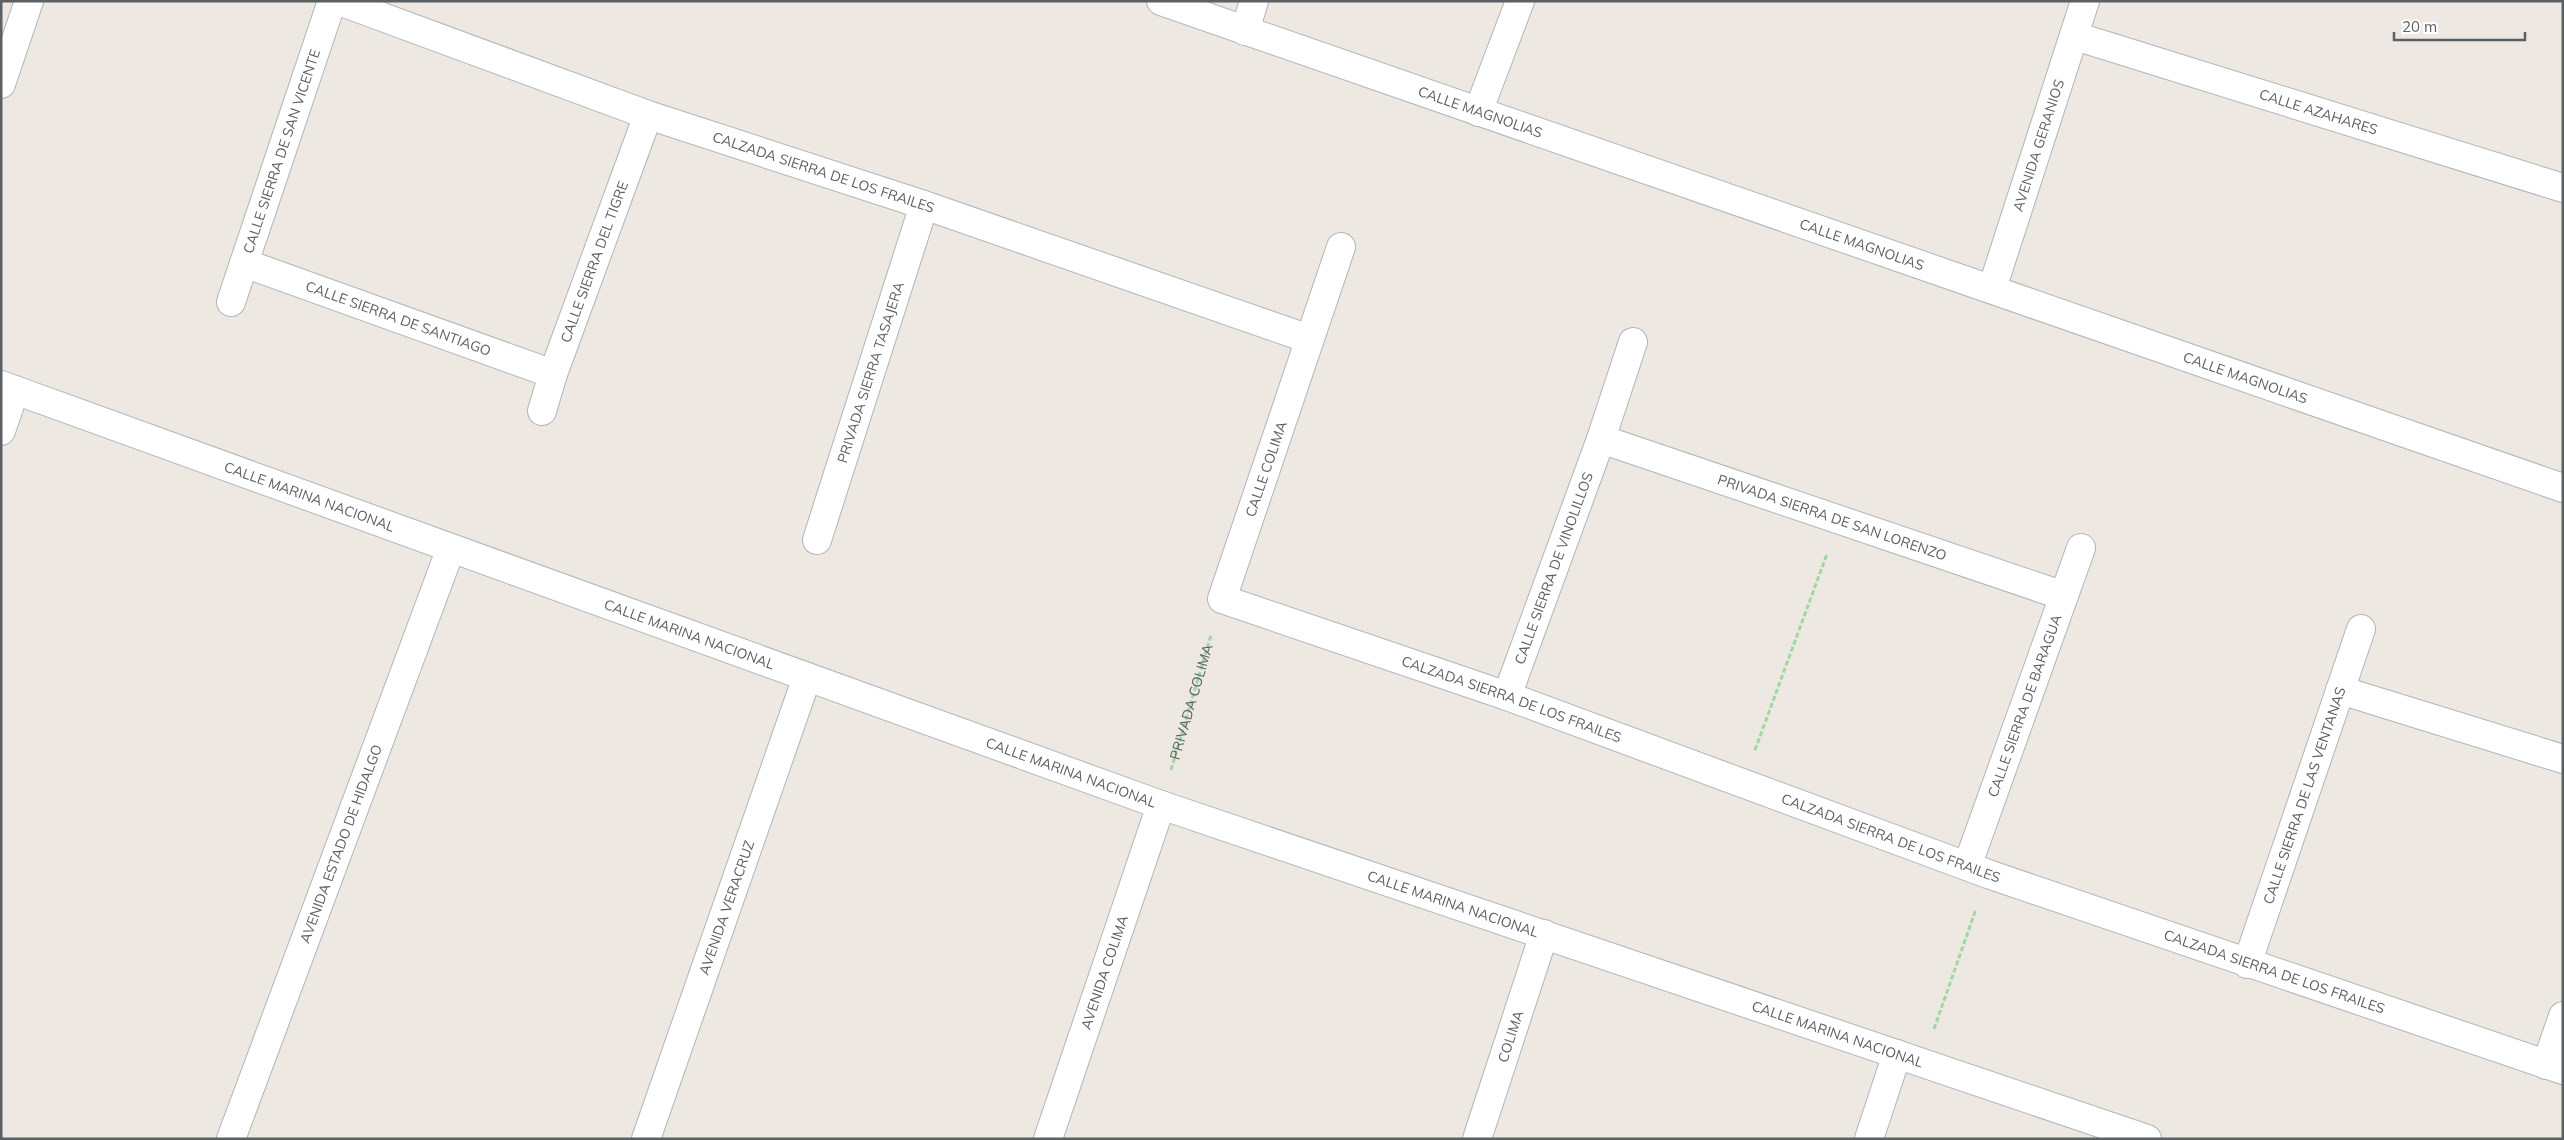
<svg xmlns="http://www.w3.org/2000/svg" width="2564" height="1140" viewBox="0 0 2564 1140" font-family="Mulish,sans-serif">
<rect width="100%" height="100%" fill="#ede8e2"/>
<g fill="none" stroke-linecap="round" stroke-linejoin="round">
<g stroke="#b0b5b8" stroke-width="30">
<g id="minor">
<path id="s2" d="M339 1 648 115 924 205 1309 339"/>
<path id="s3" d="M1161 1 2563 488"/>
<path d="M1245 31 1254 1"/>
<path id="s4" d="M2075 36 2563 188"/>
<path d="M1 84 29 1"/>
<path d="M1478 112 1520 1"/>
<path id="s5" d="M1341 247 1222 599 1507 696 1988 874 2563 1070"/>
<path id="s6" d="M244 263 553 374"/>
<path id="s7" d="M1992 289 2085 1"/>
<path id="s8" d="M231 302 332 1"/>
<path id="s9" d="M1 385 1161 805 2147 1139"/>
<path id="s10" d="M542 411 553 374 648 115"/>
<path d="M1 431 15 390"/>
<path id="s11" d="M1601 439 2064 596"/>
<path id="s12" d="M817 540 924 205"/>
<path d="M2340 690 2563 759"/>
<path id="s13" d="M1507 696 1601 439 1633 342"/>
<path id="s14" d="M1968 864 2081 548"/>
<path id="s15" d="M2247 964 2361 629"/>
<path d="M2546 1065 2563 1016"/>
<path id="s16" d="M231 1139 451 548"/>
<path id="s17" d="M646 1139 807 677"/>
<path id="s18" d="M1048 1139 1161 805"/>
<path id="s19" d="M1477 1139 1544 934"/>
<path d="M1869 1139 1897 1054"/>
</g>
</g>
<g stroke="#a0d8a1" stroke-width="3" stroke-dasharray="5 2.5" stroke-linecap="butt">
<path d="M1755 750 1827 554"/>
<path id="s1" d="M1171 770 1211 635"/>
<path d="M1934 1029 1976 909"/>
</g>
<use href="#minor" stroke="#fff" stroke-width="28"/>
</g>
<g text-anchor="middle" dominant-baseline="central" stroke-width="4" stroke-linejoin="round" paint-order="stroke">
<g font-size="14" fill="#5a6063" stroke="#fff">
<text stroke="none"><textPath href="#s3" startOffset="338">CALLE MAGNOLIAS</textPath></text>
<text stroke="none"><textPath href="#s4" startOffset="255">CALLE AZAHARES</textPath></text>
<text stroke="none"><textPath href="#s7" startOffset="151">AVENIDA GERANIOS</textPath></text>
<text stroke="none"><textPath href="#s8" startOffset="159">CALLE SIERRA DE SAN VICENTE</textPath></text>
<text stroke="none"><textPath href="#s2" startOffset="514">CALZADA SIERRA DE LOS FRAILES</textPath></text>
<text stroke="none"><textPath href="#s3" startOffset="742">CALLE MAGNOLIAS</textPath></text>
<text stroke="none"><textPath href="#s10" startOffset="158">CALLE SIERRA DEL TIGRE</textPath></text>
<text stroke="none"><textPath href="#s6" startOffset="164">CALLE SIERRA DE SANTIAGO</textPath></text>
<text stroke="none"><textPath href="#s12" startOffset="176">PRIVADA SIERRA TASAJERA</textPath></text>
<text stroke="none"><textPath href="#s3" startOffset="1148">CALLE MAGNOLIAS</textPath></text>
<text transform="translate(1266 469) rotate(-71)">CALLE COLIMA</text>
<text stroke="none"><textPath href="#s9" startOffset="328">CALLE MARINA NACIONAL</textPath></text>
<text stroke="none"><textPath href="#s11" startOffset="244">PRIVADA SIERRA DE SAN LORENZO</textPath></text>
<text stroke="none"><textPath href="#s13" startOffset="136">CALLE SIERRA DE VINOLILLOS</textPath></text>
<text stroke="none"><textPath href="#s9" startOffset="732">CALLE MARINA NACIONAL</textPath></text>
<text stroke="none"><textPath href="#s5" startOffset="678">CALZADA SIERRA DE LOS FRAILES</textPath></text>
<text stroke="none"><textPath href="#s1" startOffset="71">PRIVADA COLIMA</textPath></text>
<text stroke="none"><textPath href="#s14" startOffset="168">CALLE SIERRA DE BARAGUA</textPath></text>
<text stroke="none"><textPath href="#s9" startOffset="1138">CALLE MARINA NACIONAL</textPath></text>
<text stroke="none"><textPath href="#s15" startOffset="178">CALLE SIERRA DE LAS VENTANAS</textPath></text>
<text stroke="none"><textPath href="#s5" startOffset="1082">CALZADA SIERRA DE LOS FRAILES</textPath></text>
<text stroke="none"><textPath href="#s16" startOffset="315">AVENIDA ESTADO DE HIDALGO</textPath></text>
<text stroke="none"><textPath href="#s9" startOffset="1542">CALLE MARINA NACIONAL</textPath></text>
<text stroke="none"><textPath href="#s17" startOffset="245">AVENIDA VERACRUZ</textPath></text>
<text stroke="none"><textPath href="#s18" startOffset="176">AVENIDA COLIMA</textPath></text>
<text stroke="none"><textPath href="#s5" startOffset="1488">CALZADA SIERRA DE LOS FRAILES</textPath></text>
<text stroke="none"><textPath href="#s9" startOffset="1948">CALLE MARINA NACIONAL</textPath></text>
<text stroke="none"><textPath href="#s19" startOffset="108">COLIMA</textPath></text>
</g>
</g>
<rect width="2564" height="1140" fill="none" stroke="#5a6063" stroke-width="5"/>
<path d="M2394 32v8h131v-8" fill="none" stroke="#5a6063" stroke-width="2.5"/>
<text x="2402" y="32" font-size="15" fill="#5a6063" stroke="#ffffff" stroke-width="4" paint-order="stroke">20 m</text>
</svg>
